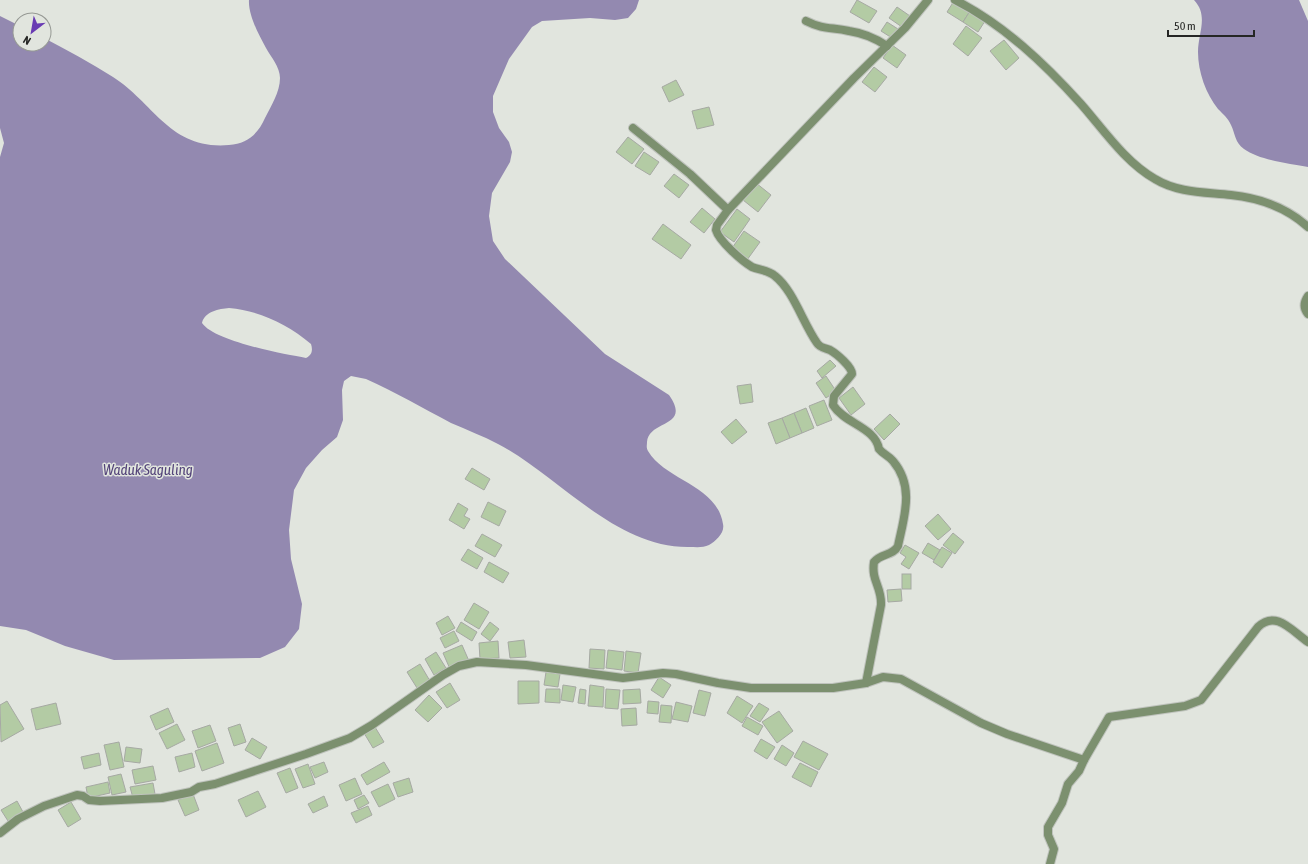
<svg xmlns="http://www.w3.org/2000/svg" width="1308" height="864" viewBox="0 0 1308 864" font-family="'Asap Condensed',sans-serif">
<rect width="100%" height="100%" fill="#e1e5de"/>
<g fill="#9389b0" fill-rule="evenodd">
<path d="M249 0H639L636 9 628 18 615 20 590 18 542 21 532 27 509 59 493 96V112L499 128 509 142 512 152 510 162 492 193 489 216 493 241 505 259 605 354 669 395C692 428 649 419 647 442 647 446 646 447 648 451 666 481 717 485 723 524 725 533 716 541 709 545 703 548 696 547 689 547 615 548 559 476 498 444 483 436 467 430 451 423 423 408 395 392 366 379L351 376 344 381 342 390 343 420 337 437 322 450 306 468 294 490 289 530 291 559 302 604 299 629 285 647 260 658 114 660 65 646 26 630 0 626V157L4 143 0 128V16L20 26V44H44V38C67 50 91 63 113 77 155 104 170 150 229 145 247 144 258 134 265 118 271 106 280 92 280 78 280 67 271 57 266 48 259 35 248 15 249 0ZM229 308C260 311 287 324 311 344 313 350 312 355 306 358 283 354 214 341 202 323 205 311 219 309 229 308Z"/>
<path d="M1194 0H1299L1308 21V167C1290 164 1259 160 1244 149 1235 143 1235 133 1231 125 1228 118 1223 114 1218 109 1206 94 1198 72 1198 52 1198 33 1209 16 1194 0Z"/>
</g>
<g fill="#b3cba4" stroke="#a6a9a3">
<path d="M857 0 877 11 869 23 850 12Z"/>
<path d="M954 1 970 11 963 22 947 12Z"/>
<path d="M897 7 910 16 902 27 889 18Z"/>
<path d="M970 11 985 21 978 32 963 22Z"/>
<path d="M887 22 898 29 892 38 881 31Z"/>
<path d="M966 26 982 38 968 56 953 44Z"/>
<path d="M1004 40 1019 58 1006 70 990 51Z"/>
<path d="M892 45 906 55 897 68 883 58Z"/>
<path d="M874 67 887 77 875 92 862 82Z"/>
<path d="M676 80 684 95 669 102 662 87Z"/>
<path d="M709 107 714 125 697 129 692 111Z"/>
<path d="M628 137 644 149 632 164 616 152Z"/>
<path d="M644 152 659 162 650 175 635 166Z"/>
<path d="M674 174 689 185 679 198 664 186Z"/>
<path d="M756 183 771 195 758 212 743 200Z"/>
<path d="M702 208 715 219 704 233 690 222Z"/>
<path d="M737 209 750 219 734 242 720 232Z"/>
<path d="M663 224 691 245 681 259 652 239Z"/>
<path d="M744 231 760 242 747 260 732 248Z"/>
<path d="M830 360 836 366 822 378 817 371Z"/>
<path d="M826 376 836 391 826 398 816 383Z"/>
<path d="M751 384 753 402 740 404 737 386Z"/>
<path d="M853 387 865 404 851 415 839 398Z"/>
<path d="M824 400 832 420 817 426 809 406Z"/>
<path d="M806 408 814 428 802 433 794 413Z"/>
<path d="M794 413 802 433 790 438 782 418Z"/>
<path d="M890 414 900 424 884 440 874 429Z"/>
<path d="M782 418 790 438 776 444 768 423Z"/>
<path d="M736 419 747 432 732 444 721 432Z"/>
<path d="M472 468 490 479 484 490 465 479Z"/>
<path d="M488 502 506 511 499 526 481 517Z"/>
<path d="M458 503 468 509 464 516 470 519 464 529 449 520Z"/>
<path d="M938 514 951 529 938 540 925 526Z"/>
<path d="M953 533 964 542 955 554 943 545Z"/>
<path d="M482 534 502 545 495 557 475 546Z"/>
<path d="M928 543 940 550 934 560 922 553Z"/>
<path d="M905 545 919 553 909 569 901 564 906 557 900 553Z"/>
<path d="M942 547 952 553 942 568 933 562Z"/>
<path d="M468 549 483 558 477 569 461 560Z"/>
<path d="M489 562 509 573 503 583 484 572Z"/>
<rect x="902" y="574" width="9" height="15"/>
<path d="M901 589 902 601 888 602 887 590Z"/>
<path d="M474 603 489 612 479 629 464 620Z"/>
<path d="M448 616 455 628 442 635 436 623Z"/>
<path d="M461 622 477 632 472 641 456 631Z"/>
<path d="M490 622 499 629 490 641 481 634Z"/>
<path d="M454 631 459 641 445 648 440 638Z"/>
<path d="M524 640 526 657 510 658 508 642Z"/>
<path d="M498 641 499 658 480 659 479 643Z"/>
<path d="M462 645 469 661 450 669 443 653Z"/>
<path d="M590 649 605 650 604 669 589 668Z"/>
<path d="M608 650 624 652 622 670 606 668Z"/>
<path d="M626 651 641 653 638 673 624 671Z"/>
<path d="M436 652 446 668 434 675 425 659Z"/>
<path d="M420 664 430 681 417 688 407 672Z"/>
<path d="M546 672 560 674 558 687 544 685Z"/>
<path d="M659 677 671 685 663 698 651 690Z"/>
<path d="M518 681H539V703L518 704Z"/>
<path d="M450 683 460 700 447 708 436 692Z"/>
<path d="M563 685 576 687 573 702 561 700Z"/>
<path d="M590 685 604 687 603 707 588 706Z"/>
<path d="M546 689H560V703L545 702Z"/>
<path d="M580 689 586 690 585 704 578 703Z"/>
<path d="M606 689 620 690 618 709 605 708Z"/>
<path d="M640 689 641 703 623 704V690Z"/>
<path d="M699 690 711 693 705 716 693 713Z"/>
<path d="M429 695 442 708 428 722 415 710Z"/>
<path d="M737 696 753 706 742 723 727 713Z"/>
<path d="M7 701 24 729 1 742 0 705Z"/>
<path d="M648 701 659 702 658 714 647 713Z"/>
<path d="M676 702 692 706 688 722 672 719Z"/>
<path d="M56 703 61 724 36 730 31 709Z"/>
<path d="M759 703 769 709 760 722 750 716Z"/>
<path d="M661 705 672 706 671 723 659 722Z"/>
<path d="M168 708 174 722 156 730 150 716Z"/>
<path d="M636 708 637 725 622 726 621 709Z"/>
<path d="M779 711 793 731 777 743 762 722Z"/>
<path d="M747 717 763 726 758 735 742 726Z"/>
<path d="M177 724 185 740 167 749 159 733Z"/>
<path d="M240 724 246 742 234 746 228 728Z"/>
<path d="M210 725 216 741 198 748 192 731Z"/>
<path d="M375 727 384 742 373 748 364 733Z"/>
<path d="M252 738 267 747 260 759 245 750Z"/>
<path d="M761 739 775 747 767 759 754 751Z"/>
<path d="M803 741 828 754 819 770 794 757Z"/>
<path d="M119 742 124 767 110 770 104 745Z"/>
<path d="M217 743 224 763 202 771 195 751Z"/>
<path d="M782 745 794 753 786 766 774 759Z"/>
<path d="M126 747 142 749 140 763 124 761Z"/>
<path d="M99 753 101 765 84 769 81 757Z"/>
<path d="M192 753 195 767 179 772 175 757Z"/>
<path d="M324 762 328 772 315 778 310 767Z"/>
<path d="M384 762 390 772 367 785 361 775Z"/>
<path d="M800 763 818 772 811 787 792 777Z"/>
<path d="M308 764 315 784 303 788 295 769Z"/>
<path d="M153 766 156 780 135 784 132 770Z"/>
<path d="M290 768 298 788 286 793 277 773Z"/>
<path d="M121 774 126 792 112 795 108 777Z"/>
<path d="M355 778 362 794 346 801 339 785Z"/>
<path d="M409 778 413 792 398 797 393 783Z"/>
<path d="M108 782 110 793 88 798 86 787Z"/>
<path d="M153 783 155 794 133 798 130 787Z"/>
<path d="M388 784 395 799 379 807 371 792Z"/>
<path d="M258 791 266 807 246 817 238 800Z"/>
<path d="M193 794 199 810 185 816 178 800Z"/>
<path d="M364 795 369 803 358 809 354 800Z"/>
<path d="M324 796 328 806 313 813 308 804Z"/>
<path d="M17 801 23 812 8 821 1 810Z"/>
<path d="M71 802 81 819 68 827 58 810Z"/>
<path d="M368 806 372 815 356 823 351 813Z"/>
</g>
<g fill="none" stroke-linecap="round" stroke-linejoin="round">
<g stroke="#bfc3bd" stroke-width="10">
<g id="minor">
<path d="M955 0C1004 25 1044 63 1081 104 1103 129 1125 162 1155 179 1178 193 1205 192 1231 195 1260 198 1287 208 1308 227"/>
<path d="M806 21C824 30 831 27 849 31 863 33 875 38 887 46"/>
<path d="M633 128 690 174 728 210"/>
<path d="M1308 296C1304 302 1303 308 1308 314"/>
<path d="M866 683 881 605C882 587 871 581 874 562 881 553 893 556 898 546 904 517 915 487 893 461 889 456 883 454 879 449 875 427 845 424 833 405L834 396 852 374C852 367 837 354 830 350 825 348 820 348 817 343 803 323 793 290 775 276 768 270 759 270 752 267 742 261 719 241 716 230L717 225 728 210 854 78 905 28 928 0"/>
<path d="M0 833 18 819 44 806 77 795 83 796 89 800 100 801 162 798 191 792 199 787 215 784 306 754 350 738 372 725 443 675 459 666 477 662 526 665 623 678 663 673 676 674 718 683 751 688H833L866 683 883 677 901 679 981 723 1007 734 1084 760 1109 717 1185 706 1201 700 1258 627C1276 610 1291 630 1308 642"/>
<path d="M1050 864 1054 849 1048 835V827L1062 803 1068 784 1079 771 1084 760"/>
</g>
</g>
<use href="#minor" stroke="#7c906f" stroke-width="8"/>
</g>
<g text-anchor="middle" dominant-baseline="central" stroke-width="3" stroke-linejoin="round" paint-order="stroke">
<g font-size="15" font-style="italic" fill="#534379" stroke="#e1e5de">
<text x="148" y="469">Waduk Saguling</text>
</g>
</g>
<g transform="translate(32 32) rotate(211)"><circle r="19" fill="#e1e5de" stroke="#969994"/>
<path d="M0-3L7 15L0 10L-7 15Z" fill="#693bb3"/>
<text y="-6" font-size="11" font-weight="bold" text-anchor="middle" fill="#252624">N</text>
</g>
<path d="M1168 30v6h86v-6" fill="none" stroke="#252624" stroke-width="2"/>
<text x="1174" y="30" font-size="12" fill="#252624" stroke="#e1e5de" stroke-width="3" paint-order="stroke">50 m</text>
</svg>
